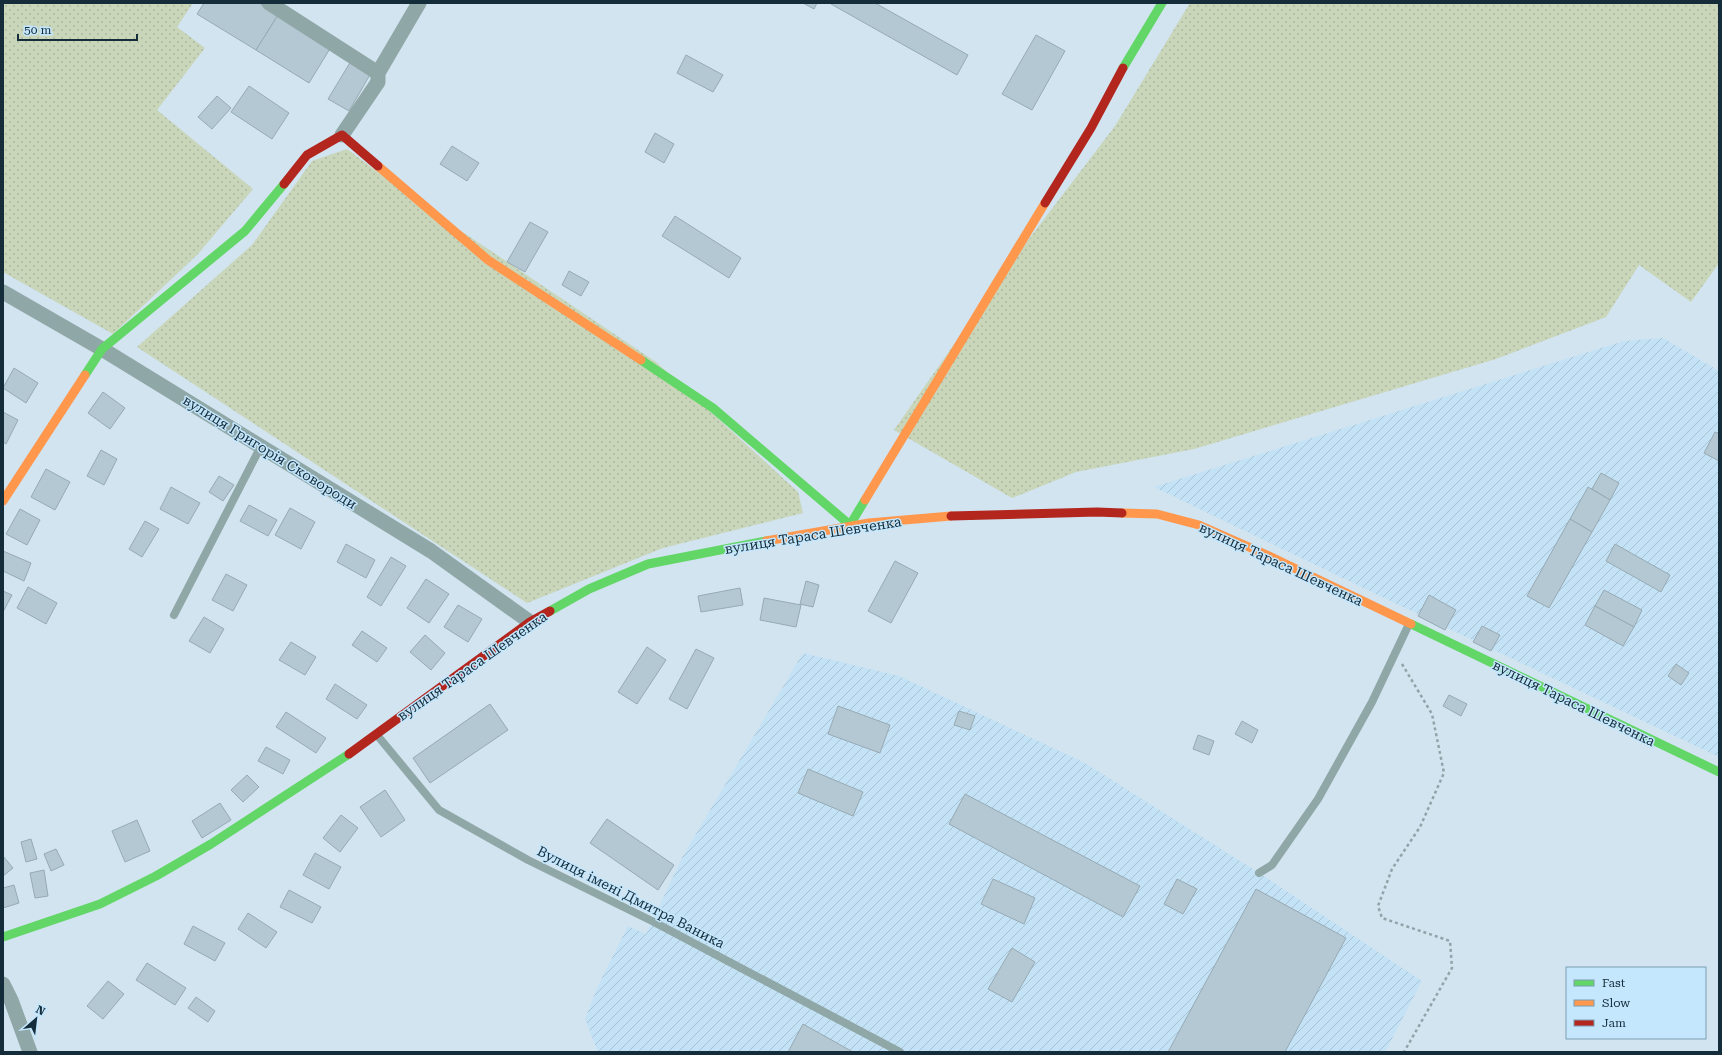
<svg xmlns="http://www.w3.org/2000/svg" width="1722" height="1055" viewBox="0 0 1722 1055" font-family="'Roboto Serif',serif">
<defs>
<pattern id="industrial-furrows" width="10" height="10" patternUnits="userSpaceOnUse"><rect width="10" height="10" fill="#c4e2f5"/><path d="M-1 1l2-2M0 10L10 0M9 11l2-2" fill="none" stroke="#a8c2d3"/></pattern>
<pattern id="garden-dots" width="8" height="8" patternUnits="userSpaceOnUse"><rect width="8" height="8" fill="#c9d6ba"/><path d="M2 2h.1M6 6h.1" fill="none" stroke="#acb8a1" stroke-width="1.8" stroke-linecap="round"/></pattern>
</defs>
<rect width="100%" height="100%" fill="#d1e4f0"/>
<g fill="url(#industrial-furrows)">
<path d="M1663 338 1719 371V757L1380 596 1154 487 1624 341Z"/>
<path d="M803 653 899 676 1085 763 1259 873 1422 981 1385 1052H598L585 1019 597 988 628 926 646 934 683 856Z"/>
</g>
<g fill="url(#garden-dots)">
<path d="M3 3H193L177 27 205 48 157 110 253 189 197 255 113 334 3 272Z"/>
<path d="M1190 3H1719V263L1691 302 1639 265 1606 317 1496 359 1194 449 1076 472 1012 498 894 430 1013 260 1115 126Z"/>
<path d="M347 149 415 200 656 362 798 492 803 513 663 548 527 603 137 347 252 245 312 161Z"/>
</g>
<g fill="#b4c8d4" stroke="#96aab5">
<path d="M204 3H259L278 15 256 50 197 14Z"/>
<path d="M803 3H817L814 9Z"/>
<path d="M832 3H875L968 55 957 75 831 4Z"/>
<path d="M278 15 331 47 309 83 256 50Z"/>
<path d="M1036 35 1065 51 1032 110 1002 94Z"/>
<path d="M686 55 723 75 713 92 677 73Z"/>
<path d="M351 61 371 73 349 111 328 99Z"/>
<path d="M249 86 289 113 272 139 231 112Z"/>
<path d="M217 96 231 108 212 129 198 117Z"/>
<path d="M655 133 674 144 664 163 645 152Z"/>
<path d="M452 146 479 163 467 181 440 164Z"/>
<path d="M675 216 741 258 729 278 662 236Z"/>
<path d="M530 222 548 232 525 272 507 262Z"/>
<path d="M569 271 589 282 581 296 562 285Z"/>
<path d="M14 368 38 383 26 403 3 388Z"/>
<path d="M103 392 125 408 110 429 88 413Z"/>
<path d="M3 412 18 420 6 444 3 442Z"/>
<path d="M1715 432 1719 434V461L1704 453Z"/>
<path d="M101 450 117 459 104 485 87 476Z"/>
<path d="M46 469 70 482 55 510 31 497Z"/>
<path d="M1601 473 1619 483 1610 500 1592 489Z"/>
<path d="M219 476 234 485 223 501 209 492Z"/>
<path d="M171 487 200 503 188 524 160 509Z"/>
<path d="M1588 487 1610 500 1592 532 1570 519Z"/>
<path d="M249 505 277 520 268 536 240 521Z"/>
<path d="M290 508 315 522 301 549 275 535Z"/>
<path d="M20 509 40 520 27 545 6 534Z"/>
<path d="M1570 519 1592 532 1549 608 1527 596Z"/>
<path d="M145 521 159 529 142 557 129 549Z"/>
<path d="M346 544 375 560 366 578 337 562Z"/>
<path d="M1615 544 1670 575 1661 592 1606 561Z"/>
<path d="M3 551 31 563 24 581 3 571Z"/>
<path d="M391 557 406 566 381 606 367 597Z"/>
<path d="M895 561 918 573 891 623 868 611Z"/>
<path d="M226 574 247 585 233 611 212 600Z"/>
<path d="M426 579 449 594 429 623 407 608Z"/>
<path d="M806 581 819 585 813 607 800 604Z"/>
<path d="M28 587 57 603 46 624 17 608Z"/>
<path d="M740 588 743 605 701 612 698 596Z"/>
<path d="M1604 590 1642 610 1634 627 1595 606Z"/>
<path d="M3 591 12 595 3 612Z"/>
<path d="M1429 595 1456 610 1445 630 1418 616Z"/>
<path d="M764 598 801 605 796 627 760 620Z"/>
<path d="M458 605 482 619 468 642 444 627Z"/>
<path d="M1595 606 1634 627 1623 646 1585 625Z"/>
<path d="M204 617 224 629 210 653 189 641Z"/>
<path d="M1482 626 1500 635 1491 651 1473 642Z"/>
<path d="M362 631 387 648 377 662 352 645Z"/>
<path d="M425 635 445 653 431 670 410 652Z"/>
<path d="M291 642 316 657 305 675 279 660Z"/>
<path d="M647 647 666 660 637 704 618 692Z"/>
<path d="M696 649 714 658 687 709 669 699Z"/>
<path d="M1676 664 1689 673 1681 685 1668 676Z"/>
<path d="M335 684 367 705 357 719 326 699Z"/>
<path d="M1449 695 1467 704 1461 716 1443 706Z"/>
<path d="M490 704 508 730 430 783 413 758Z"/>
<path d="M838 706 890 725 880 753 828 734Z"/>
<path d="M959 711 975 716 970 730 954 725Z"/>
<path d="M286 712 326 738 316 753 276 727Z"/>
<path d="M1242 721 1258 730 1252 743 1235 734Z"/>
<path d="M1198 735 1214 741 1209 755 1193 749Z"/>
<path d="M266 747 290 760 283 774 258 761Z"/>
<path d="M808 769 863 792 853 816 798 793Z"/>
<path d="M247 775 259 787 243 802 231 790Z"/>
<path d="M385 790 405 820 381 837 360 807Z"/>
<path d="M965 794 1140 886 1123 917 949 824Z"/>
<path d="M220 803 231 820 202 838 192 821Z"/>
<path d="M341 815 358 828 340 852 323 838Z"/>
<path d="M607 819 674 865 658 890 590 843Z"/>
<path d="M137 820 150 851 125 862 112 831Z"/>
<path d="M31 839 37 859 26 862 21 842Z"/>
<path d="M56 849 64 865 51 871 44 854Z"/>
<path d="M315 853 341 867 329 889 303 875Z"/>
<path d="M3 856 13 868 3 876Z"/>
<path d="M44 870 48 896 35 898 30 873Z"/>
<path d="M993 879 1035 898 1024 924 981 904Z"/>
<path d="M1177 879 1197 889 1183 914 1164 904Z"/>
<path d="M14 885 19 903 3 908V888Z"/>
<path d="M1256 889 1346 938 1285 1052H1168Z"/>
<path d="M289 890 321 907 312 923 280 907Z"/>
<path d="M248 913 277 932 266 948 238 929Z"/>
<path d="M193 926 225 943 215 961 184 944Z"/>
<path d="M1012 948 1035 962 1012 1002 988 989Z"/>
<path d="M147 963 186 988 175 1005 136 980Z"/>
<path d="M108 981 124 994 103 1019 87 1006Z"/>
<path d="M196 997 215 1011 208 1022 188 1008Z"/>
<path d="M803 1024 853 1052H788Z"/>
</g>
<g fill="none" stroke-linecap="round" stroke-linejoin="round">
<path stroke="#91a4a9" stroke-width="2.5" stroke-dasharray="3 3" stroke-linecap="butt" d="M1402 664 1432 714 1444 773 1420 827 1392 869 1378 906 1382 918 1450 941 1452 968 1404 1052"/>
<g stroke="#90a7a7" stroke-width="8">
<path d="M174 615 261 446"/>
<path d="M377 735 439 810 528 860 652 921 900 1052"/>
<path d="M1259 873 1272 865 1318 799 1372 702 1409 624"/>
</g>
<g stroke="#90a7a7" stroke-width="15">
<path d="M269 3 378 73"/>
<path d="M342 135 378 82V73L419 3"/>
<path d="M3 292 102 349 431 551 530 622"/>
<path d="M3 984 11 1000 30 1052"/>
</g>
<g stroke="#63d668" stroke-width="9">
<path d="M1123 68 1162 3"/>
<path d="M641 360 713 408 850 525 865 500"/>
<path d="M85 375 102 349 245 231 284 184"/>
<path d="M550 611 589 589 648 564 766 541"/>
<path d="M1411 624 1719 772"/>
<path d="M3 937 100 904 156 876 211 844 349 754"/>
</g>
<g stroke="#ff974d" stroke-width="9">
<path d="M378 166 488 260 641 360"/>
<path d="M865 500 1045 203"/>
<path d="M3 501 85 375"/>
<path d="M1122 513 1157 514 1199 525 1267 555 1411 624"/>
<path d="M766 541 869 523 951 516"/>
</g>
<g stroke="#b3261e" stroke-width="9">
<path d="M284 184 307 155 342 135 378 166"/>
<path d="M1045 203 1091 128 1123 68"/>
<path d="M951 516 1097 512 1122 513"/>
<path d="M349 754 530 622 550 611"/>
</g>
</g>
<g text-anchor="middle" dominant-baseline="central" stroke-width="3" stroke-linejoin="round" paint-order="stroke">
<g font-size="14" fill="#152d3b" stroke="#c4e7fd">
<text transform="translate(270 452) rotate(32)">вулиця Григорія Сковороди</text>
<text transform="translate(813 535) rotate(-9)">вулиця Тараса Шевченка</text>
<text transform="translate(1281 564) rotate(25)">вулиця Тараса Шевченка</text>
<text transform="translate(472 666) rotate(-35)">вулиця Тараса Шевченка</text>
<text transform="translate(1574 703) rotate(26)">вулиця Тараса Шевченка</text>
<text transform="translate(631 897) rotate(27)">Вулиця імені Дмитра Ваника</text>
</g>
</g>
<rect width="1722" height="1055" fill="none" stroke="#152d3b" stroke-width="8"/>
<rect x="1566" y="967" width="140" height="72" fill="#c4e7fd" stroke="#7e9daf"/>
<rect x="1574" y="980" width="20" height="6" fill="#63d668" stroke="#7e9daf"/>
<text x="1602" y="987" font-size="12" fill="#152d3b">Fast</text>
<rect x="1574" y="1000" width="20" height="6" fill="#ff974d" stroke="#7e9daf"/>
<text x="1602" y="1007" font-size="12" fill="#152d3b">Slow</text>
<rect x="1574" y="1020" width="20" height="6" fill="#b3261e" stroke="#7e9daf"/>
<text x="1602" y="1027" font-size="12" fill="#152d3b">Jam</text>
<g transform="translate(36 1019) rotate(28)" stroke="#c4e7fd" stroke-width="3" paint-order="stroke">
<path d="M0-3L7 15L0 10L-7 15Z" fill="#152d3b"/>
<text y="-6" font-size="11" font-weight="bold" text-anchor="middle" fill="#152d3b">N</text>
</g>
<path d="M18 34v6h119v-6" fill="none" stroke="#152d3b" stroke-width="2"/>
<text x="24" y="34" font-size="12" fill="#152d3b" stroke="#c4e7fd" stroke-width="3" paint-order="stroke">50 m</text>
</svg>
